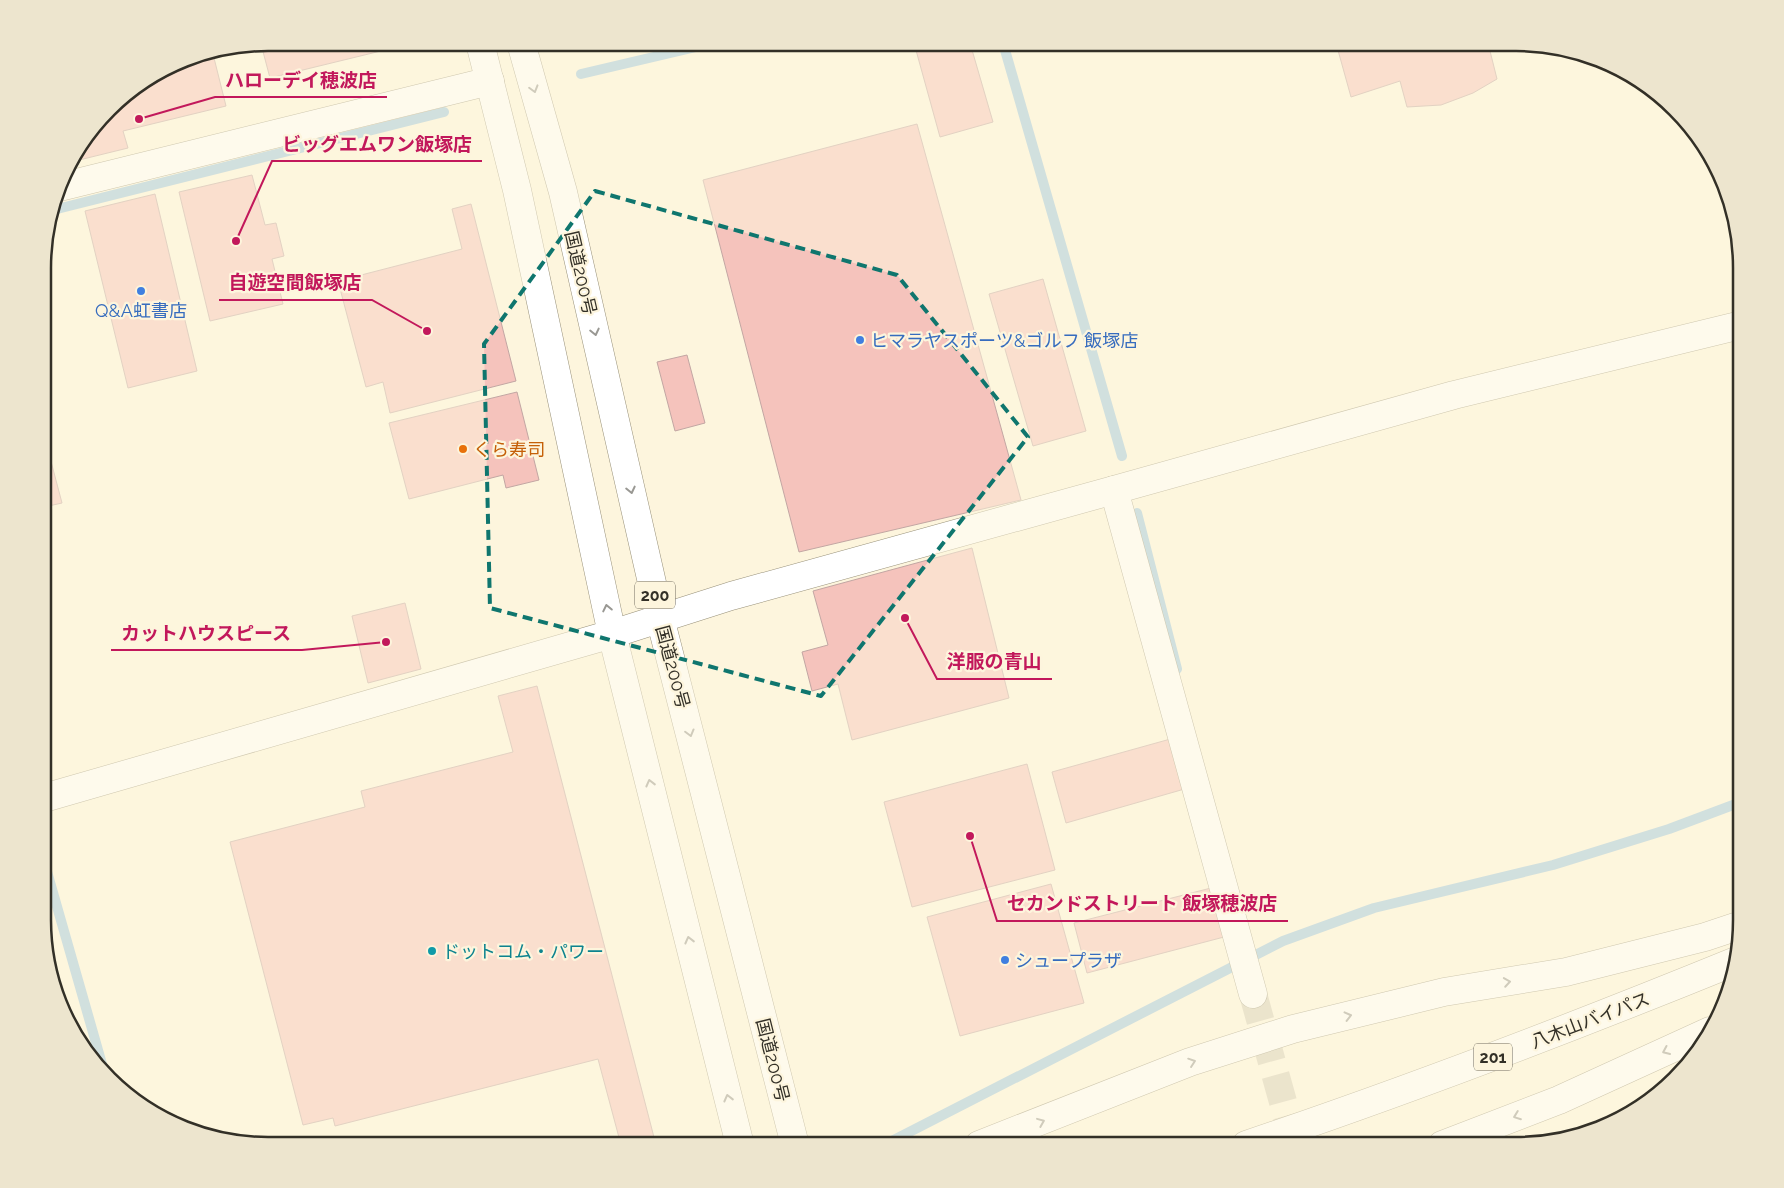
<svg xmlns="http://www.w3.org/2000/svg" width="1784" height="1188" viewBox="0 0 1784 1188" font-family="Raleway,'Noto Sans JP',sans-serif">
<rect width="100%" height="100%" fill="#fdf5dd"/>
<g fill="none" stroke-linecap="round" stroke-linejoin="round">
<g stroke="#9bc5df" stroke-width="10">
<path d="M1003 43 1122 456"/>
<path d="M581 74 713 43"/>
<path d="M53 210 444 112"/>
<path d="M1137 513 1177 669"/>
<path d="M44 861 102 1064"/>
<path d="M884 1145 1283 941 1374 908 1553 865 1669 829 1741 802"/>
</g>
</g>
<g fill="#f5c3bc" stroke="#c2a6a3">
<path d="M268 42 388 43 389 49 270 78 261 44Z"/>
<path d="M914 43H970L993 122 940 137Z"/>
<path d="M1230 43H1254L1232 49Z"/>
<path d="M1336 43H1519L1490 51 1497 79 1473 93 1441 105 1407 107 1400 81 1351 97Z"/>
<path d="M228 51 213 54 226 106 123 131 128 148 71 162 119 99 182 60Z"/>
<path d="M917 124 1021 500 799 552 703 180Z"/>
<path d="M252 175 265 225 276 223 284 256 272 259 283 304 210 321 179 192Z"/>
<path d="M155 194 197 371 128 388 85 211Z"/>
<path d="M471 204 516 381 390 413 383 382 366 387 338 281 462 249 452 209Z"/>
<path d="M1043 279 1086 431 1033 446 989 294Z"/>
<path d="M687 355 705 423 675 431 657 362Z"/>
<path d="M517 392 539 480 506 488 503 475 409 499 389 423Z"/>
<path d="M44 435 62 503 44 507Z"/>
<path d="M972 548 1009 698 852 740 838 684 812 691 802 652 828 645 813 591Z"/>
<path d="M405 603 421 669 368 683 352 616Z"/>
<path d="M537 686 656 1145H621L598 1059 335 1126 333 1118 303 1125 230 842 365 807 361 791 513 752 498 696Z"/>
<path d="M1174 738 1188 788 1066 823 1052 772Z"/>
<path d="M1027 764 1055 870 912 907 884 802Z"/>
<path d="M1051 884 1084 1003 960 1036 927 917Z"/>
<path d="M1211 888 1224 937 1087 973 1074 923Z"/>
</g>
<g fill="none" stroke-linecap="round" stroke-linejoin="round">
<path stroke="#d5ceb9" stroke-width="28" stroke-dasharray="28 14" stroke-linecap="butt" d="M1253 994 1295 1145"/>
<g stroke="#98917a" stroke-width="29">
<g id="minor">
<path d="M60 187 490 81"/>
<path d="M44 798 612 634 731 596 1114 490 1253 994"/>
</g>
</g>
<g stroke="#98917a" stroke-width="29">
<path id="tertiary" d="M1114 490 1454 395 1741 325"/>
</g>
<g stroke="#98917a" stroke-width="29">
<g id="trunk">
<path d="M480 43 517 190 612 634 740 1145"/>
<path d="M521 43 563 192 660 618 795 1145"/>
<path d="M979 1145 1190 1062 1293 1029 1444 992 1566 972 1705 937 1741 925"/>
<path d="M1246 1145C1412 1089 1574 1027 1736 961"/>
<path d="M1442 1145 1559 1100 1710 1031"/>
</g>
</g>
<use href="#minor" stroke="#fff" stroke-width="28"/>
<use href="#tertiary" stroke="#fff" stroke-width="28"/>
<use href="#trunk" stroke="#fff" stroke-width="28"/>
</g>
<defs><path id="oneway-chevron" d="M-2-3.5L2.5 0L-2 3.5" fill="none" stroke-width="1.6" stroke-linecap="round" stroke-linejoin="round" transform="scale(1.25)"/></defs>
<g stroke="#999893">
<use href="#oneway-chevron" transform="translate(534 89) rotate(74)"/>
<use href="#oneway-chevron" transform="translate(595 332) rotate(77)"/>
<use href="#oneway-chevron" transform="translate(631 490) rotate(77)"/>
<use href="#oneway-chevron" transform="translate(607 608) rotate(-102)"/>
<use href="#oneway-chevron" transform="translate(690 733) rotate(75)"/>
<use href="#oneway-chevron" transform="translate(650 783) rotate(-104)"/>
<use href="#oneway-chevron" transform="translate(689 940) rotate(-104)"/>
<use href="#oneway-chevron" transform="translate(1507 982) rotate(-9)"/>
<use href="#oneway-chevron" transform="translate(1348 1016) rotate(-14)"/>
<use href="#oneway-chevron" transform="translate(1666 1051) rotate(156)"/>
<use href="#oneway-chevron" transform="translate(1192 1062) rotate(-19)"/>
<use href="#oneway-chevron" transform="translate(728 1098) rotate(-104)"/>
<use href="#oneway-chevron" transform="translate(1517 1116) rotate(159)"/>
<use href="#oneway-chevron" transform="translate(1041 1122) rotate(-22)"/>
</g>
<path d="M0 0H1784V1188H0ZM595 191 897 275 1028 437 821 696 490 608 484 344Z" fill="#fdf5dd" fill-opacity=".55" fill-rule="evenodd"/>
<path fill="none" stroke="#0f766e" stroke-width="4" stroke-dasharray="10 6" stroke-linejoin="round" d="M595 191 897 275 1028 437 821 696 490 608 484 344Z"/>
<g fill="#3f7fe0" stroke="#fdf5dd" stroke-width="2">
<circle cx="141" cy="291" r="5"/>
<circle cx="860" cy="340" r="5"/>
<circle cx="1005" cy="960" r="5"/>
</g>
<circle fill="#e8710a" stroke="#fdf5dd" stroke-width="2" cx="463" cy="449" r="5"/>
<circle fill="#0f9aa8" stroke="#fdf5dd" stroke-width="2" cx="432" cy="951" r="5"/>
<g text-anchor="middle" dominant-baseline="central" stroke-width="4.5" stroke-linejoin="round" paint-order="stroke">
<g fill="#fdf5dd" stroke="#706b5e" stroke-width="1">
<rect x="635" y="581.5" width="40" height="27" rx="4"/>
<rect x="1474" y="1043.5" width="38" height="27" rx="4"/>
</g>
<g font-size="16" font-weight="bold" fill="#333027">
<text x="655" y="595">200</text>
<text x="1493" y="1057">201</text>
</g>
<g font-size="18" fill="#333027" stroke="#fdf5dd">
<text transform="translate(581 273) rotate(77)">国道200号</text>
<text transform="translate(673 667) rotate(75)">国道200号</text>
<text transform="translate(1590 1020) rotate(-21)">八木山バイパス</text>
<text transform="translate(773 1060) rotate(76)">国道200号</text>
</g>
<g font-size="18" fill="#366cbe" stroke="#fdf5dd" text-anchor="start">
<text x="141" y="310" text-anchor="middle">Q&amp;A虹書店</text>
<text x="870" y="340">ヒマラヤスポーツ&amp;ゴルフ 飯塚店</text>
<text x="1015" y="960">シュープラザ</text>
</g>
<g font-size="18" fill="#c56008" stroke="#fdf5dd" text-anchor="start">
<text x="473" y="449">くら寿司</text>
</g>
<g font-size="18" fill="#0d838f" stroke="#fdf5dd" text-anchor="start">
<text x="442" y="951">ドットコム・パワー</text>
</g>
</g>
<path d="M0 0H1784V1188H0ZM268 51H1516A217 217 0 0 1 1733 268V920A217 217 0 0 1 1516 1137H268A217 217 0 0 1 51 920V268A217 217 0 0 1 268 51Z" fill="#ede5ce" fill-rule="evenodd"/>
<path fill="none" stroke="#333027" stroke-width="2.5" d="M268 51H1516A217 217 0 0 1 1733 268V920A217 217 0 0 1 1516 1137H268A217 217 0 0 1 51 920V268A217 217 0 0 1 268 51Z"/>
<path fill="none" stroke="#c2185b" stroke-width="2" d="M139 119L215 97H387M236 241L272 161H482M427 331L372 300H219M386 642L302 650H111M905 618L937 679H1052M970 836L997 921H1288"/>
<g fill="#c2185b" stroke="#fdf5dd" stroke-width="2">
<circle cx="139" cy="119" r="5"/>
<circle cx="236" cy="241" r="5"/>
<circle cx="427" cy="331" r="5"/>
<circle cx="386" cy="642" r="5"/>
<circle cx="905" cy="618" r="5"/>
<circle cx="970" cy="836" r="5"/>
</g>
<g font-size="19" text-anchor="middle" font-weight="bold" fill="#c2185b" stroke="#fdf5dd" stroke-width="4.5" stroke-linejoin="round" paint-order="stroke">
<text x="301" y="87">ハローデイ穂波店</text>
<text x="377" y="151">ビッグエムワン飯塚店</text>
<text x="295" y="289">自遊空間飯塚店</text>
<text x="206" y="640">カットハウスピース</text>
<text x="994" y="668">洋服の青山</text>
<text x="1142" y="910">セカンドストリート 飯塚穂波店</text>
</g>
</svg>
